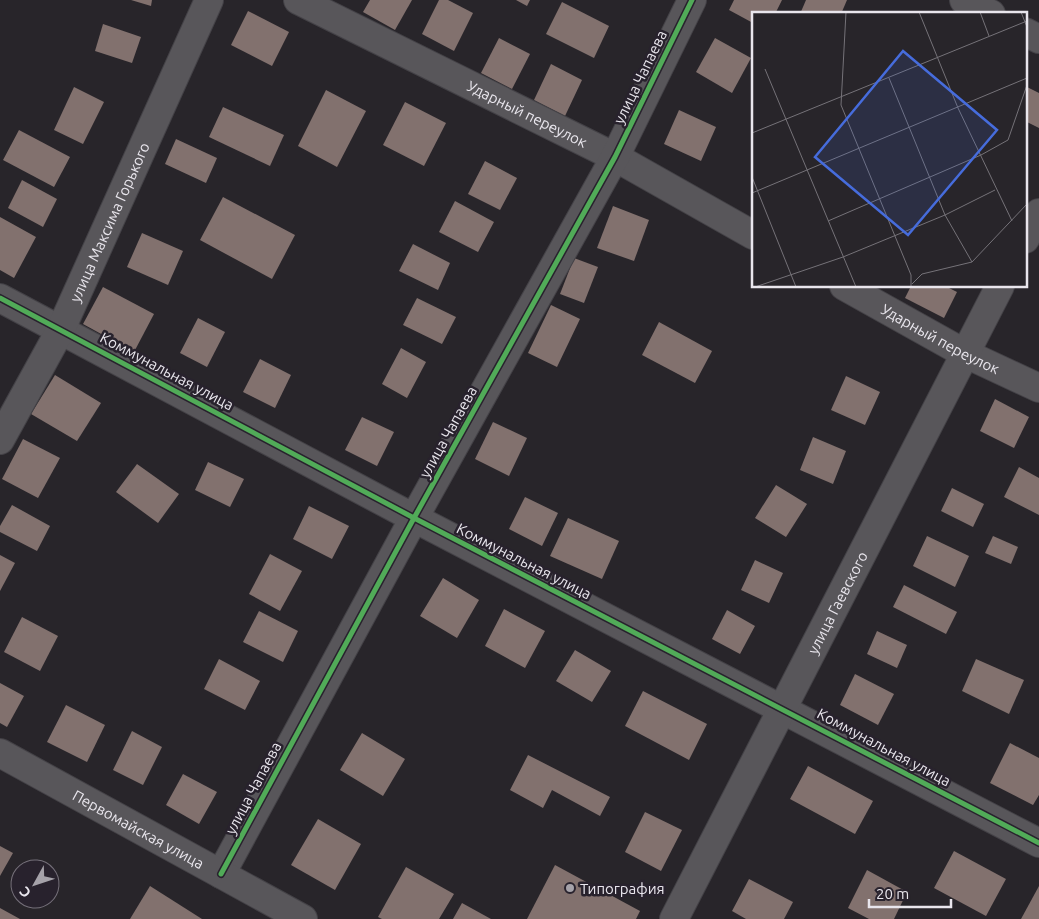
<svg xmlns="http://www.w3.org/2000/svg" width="1039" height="919" viewBox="0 0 1039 919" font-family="Ubuntu,sans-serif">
<rect width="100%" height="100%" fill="#28252a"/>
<g fill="#82716e">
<path d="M131 0H152L151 6Z"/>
<path d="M370 0H412L395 30 363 12Z"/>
<path d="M439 0H448L473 13 454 51 422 34Z"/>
<path d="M516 0H530L527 6Z"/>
<path d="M734 0H782L775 14H753V23L729 10Z"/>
<path d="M806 0H847L841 14H800Z"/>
<path d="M562 2 609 26 594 58 546 34Z"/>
<path d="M248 11 289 32 272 66 231 45Z"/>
<path d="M103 24 141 37 132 63 95 51Z"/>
<path d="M499 38 530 54 512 89 481 73Z"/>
<path d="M715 38 751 58 732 93 696 72Z"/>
<path d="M551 64 582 80 565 116 534 100Z"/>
<path d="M1025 86 1039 93V128L1025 121Z"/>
<path d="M74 87 104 102 83 144 54 130Z"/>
<path d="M326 90 366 111 337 167 298 146Z"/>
<path d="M405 102 446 123 424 166 383 145Z"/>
<path d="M223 107 284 135 270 166 209 137Z"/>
<path d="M679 110 716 127 701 161 664 144Z"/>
<path d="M19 130 70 157 54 187 3 160Z"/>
<path d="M176 139 217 158 206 183 165 164Z"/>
<path d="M485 161 517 178 500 210 468 194Z"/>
<path d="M22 180 57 199 43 227 8 208Z"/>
<path d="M223 197 295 235 272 279 200 240Z"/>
<path d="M455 201 494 222 478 252 439 232Z"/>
<path d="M613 206 649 220 634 261 597 248Z"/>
<path d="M0 217 36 237 14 278 0 270Z"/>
<path d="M142 233 183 251 168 285 127 267Z"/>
<path d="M413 244 450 263 438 290 399 271Z"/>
<path d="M574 258 598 267 584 303 560 294Z"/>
<path d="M911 286H945L957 292 944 318 905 298Z"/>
<path d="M103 287 154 314 134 352 83 324Z"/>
<path d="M417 298 456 317 442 344 403 325Z"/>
<path d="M551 305 580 319 557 367 528 353Z"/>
<path d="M198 318 225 332 207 367 180 353Z"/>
<path d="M659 322 712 351 695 383 642 355Z"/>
<path d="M401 348 426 362 407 398 382 384Z"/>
<path d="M260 359 291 375 275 408 243 392Z"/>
<path d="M55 375 101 403 77 441 31 414Z"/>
<path d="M846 376 880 392 865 425 831 410Z"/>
<path d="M995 399 1029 417 1014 448 980 431Z"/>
<path d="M362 417 394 432 377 466 345 450Z"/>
<path d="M493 422 527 438 509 476 475 459Z"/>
<path d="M813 437 846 451 833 484 800 470Z"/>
<path d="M23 439 60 458 38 498 2 479Z"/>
<path d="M208 462 244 479 230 507 195 490Z"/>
<path d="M137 464 179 494 158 523 116 492Z"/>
<path d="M1019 467 1039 478V515L1004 497Z"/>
<path d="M776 485 807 504 786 537 755 518Z"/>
<path d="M952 488 984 504 973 527 941 511Z"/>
<path d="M525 497 558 513 542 546 509 529Z"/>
<path d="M12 505 50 526 37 551 0 532V526Z"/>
<path d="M309 506 349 526 332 559 293 539Z"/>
<path d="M568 518 619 541 602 579 550 556Z"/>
<path d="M927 536 969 556 955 587 913 566Z"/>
<path d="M993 536 1018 547 1011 564 985 553Z"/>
<path d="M270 554 302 571 280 611 249 594Z"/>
<path d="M0 555 15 563 0 591Z"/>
<path d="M755 560 783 573 769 603 741 590Z"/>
<path d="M443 578 479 600 457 638 420 616Z"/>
<path d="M904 585 957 612 946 634 893 607Z"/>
<path d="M504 609 545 631 525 668 485 646Z"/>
<path d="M727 610 755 626 740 654 712 639Z"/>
<path d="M259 611 298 631 283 662 243 642Z"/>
<path d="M22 617 58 636 40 671 4 652Z"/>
<path d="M877 631 907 645 897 668 867 654Z"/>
<path d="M575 650 611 671 592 702 556 681Z"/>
<path d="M219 659 260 681 245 710 204 689Z"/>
<path d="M976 659 1024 680 1009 714 962 691Z"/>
<path d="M855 674 894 694 878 725 840 705Z"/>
<path d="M0 683 24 696 7 727 0 723Z"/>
<path d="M643 691 707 724 689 760 625 726Z"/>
<path d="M66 705 105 725 87 762 47 742Z"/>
<path d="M132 731 162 747 143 785 113 770Z"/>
<path d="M362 733 405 759 383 796 340 770Z"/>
<path d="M1010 743 1039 758V795L1033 805 990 783Z"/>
<path d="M528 755 610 797 600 816 552 790 543 808 510 790Z"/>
<path d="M808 766 873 801 855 834 790 799Z"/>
<path d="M183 774 217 792 199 824 166 805Z"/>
<path d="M645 812 682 830 661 871 625 852Z"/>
<path d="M318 819 361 844 335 890 291 865Z"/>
<path d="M0 846 13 853 0 876Z"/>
<path d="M954 851 1006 879 986 916 934 888Z"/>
<path d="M555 865 640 911 636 919H527Z"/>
<path d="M406 867 454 894 439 919H382L378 917Z"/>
<path d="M867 870 907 892 894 919H869L848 908Z"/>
<path d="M749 879 793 902 784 919H746L732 911Z"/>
<path d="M150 886 202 919H130Z"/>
<path d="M1039 886V919H1021Z"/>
<path d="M462 903 491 919H453Z"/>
<path d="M0 908 20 919H0Z"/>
</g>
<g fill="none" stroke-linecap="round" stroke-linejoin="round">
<g stroke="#444247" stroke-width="30">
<g id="street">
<path id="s1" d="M298 0 615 157 753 235"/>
<path d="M964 0 991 14"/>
<path d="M1025 32 1039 39"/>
<path id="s2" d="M844 286 964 353 1039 388"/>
<path d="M0 298 414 518 1039 843"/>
<path id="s3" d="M0 440 61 329 209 0"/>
<path d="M221 874 414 518 615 157 692 0"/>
</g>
</g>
<g stroke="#444247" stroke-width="30">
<g id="secondary">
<path d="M1025 239 1039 213"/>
<path id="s4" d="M0 753 303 919"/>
<path id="s5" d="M674 919 1000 286"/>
</g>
</g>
<use href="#street" stroke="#58565a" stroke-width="28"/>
<use href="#secondary" stroke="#58565a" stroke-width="28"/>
<g stroke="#28222d" stroke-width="8">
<g id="cycleway">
<path d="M0 298 414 518 1039 843"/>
<path d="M221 874 414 518 615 157 692 0"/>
</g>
</g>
<use href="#cycleway" stroke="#51ab58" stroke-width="5"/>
</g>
<circle fill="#a5a2a9" stroke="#28222d" stroke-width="2" cx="570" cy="888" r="5"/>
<g text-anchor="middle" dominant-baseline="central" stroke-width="5" stroke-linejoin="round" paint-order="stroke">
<g font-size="15" fill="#e9e6ed" stroke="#28222d">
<text transform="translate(640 77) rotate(-64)">улица Чапаева</text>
<text stroke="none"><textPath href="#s1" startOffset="256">Ударный переулок</textPath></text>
<text stroke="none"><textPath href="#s3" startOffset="244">улица Максима Горького</textPath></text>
<text stroke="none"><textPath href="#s2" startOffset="110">Ударный переулок</textPath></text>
<text transform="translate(167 371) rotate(28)">Коммунальная улица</text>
<text transform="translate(448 432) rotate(-61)">улица Чапаева</text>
<text transform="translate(524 561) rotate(27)">Коммунальная улица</text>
<text stroke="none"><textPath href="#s5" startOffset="356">улица Гаевского</textPath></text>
<text transform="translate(884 747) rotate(28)">Коммунальная улица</text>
<text transform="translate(253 788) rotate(-62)">улица Чапаева</text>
<text stroke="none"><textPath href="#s4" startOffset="158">Первомайская улица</textPath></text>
</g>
<g font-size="15" fill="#e9e6ed" stroke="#28222d" text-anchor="start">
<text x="580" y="888">Типография</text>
</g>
</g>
<g transform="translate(752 12)">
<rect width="275" height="275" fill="#28252a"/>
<path fill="none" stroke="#757278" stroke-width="1" d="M94 0 89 93 159 263V275M167 0 206 96 260 209M228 0 237 24M269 0 275 15M13 57 104 275M137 66 193 203 220 250M0 121 275 9M0 165 44 275M0 181 275 66M76 209 229 143 256 128 275 73M160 272 170 262 220 250 275 192M3 275 91 245 193 203 243 178"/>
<path fill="#466cdc" fill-opacity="0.15" stroke="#466cdc" stroke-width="2.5" d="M151 39 245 118 156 223 63 145Z"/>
<rect width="275" height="275" fill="none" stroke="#e9e6ed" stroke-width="2.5"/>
</g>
<g transform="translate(35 884) rotate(230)"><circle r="24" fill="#28222d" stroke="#75707a"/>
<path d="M0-4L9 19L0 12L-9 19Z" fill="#a5a2a9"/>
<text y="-8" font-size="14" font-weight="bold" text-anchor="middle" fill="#e9e6ed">С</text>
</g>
<path d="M869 899v8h82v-8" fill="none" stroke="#e9e6ed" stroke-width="2.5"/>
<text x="876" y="899" font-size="15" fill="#e9e6ed" stroke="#28222d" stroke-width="4" paint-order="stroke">20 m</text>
</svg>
